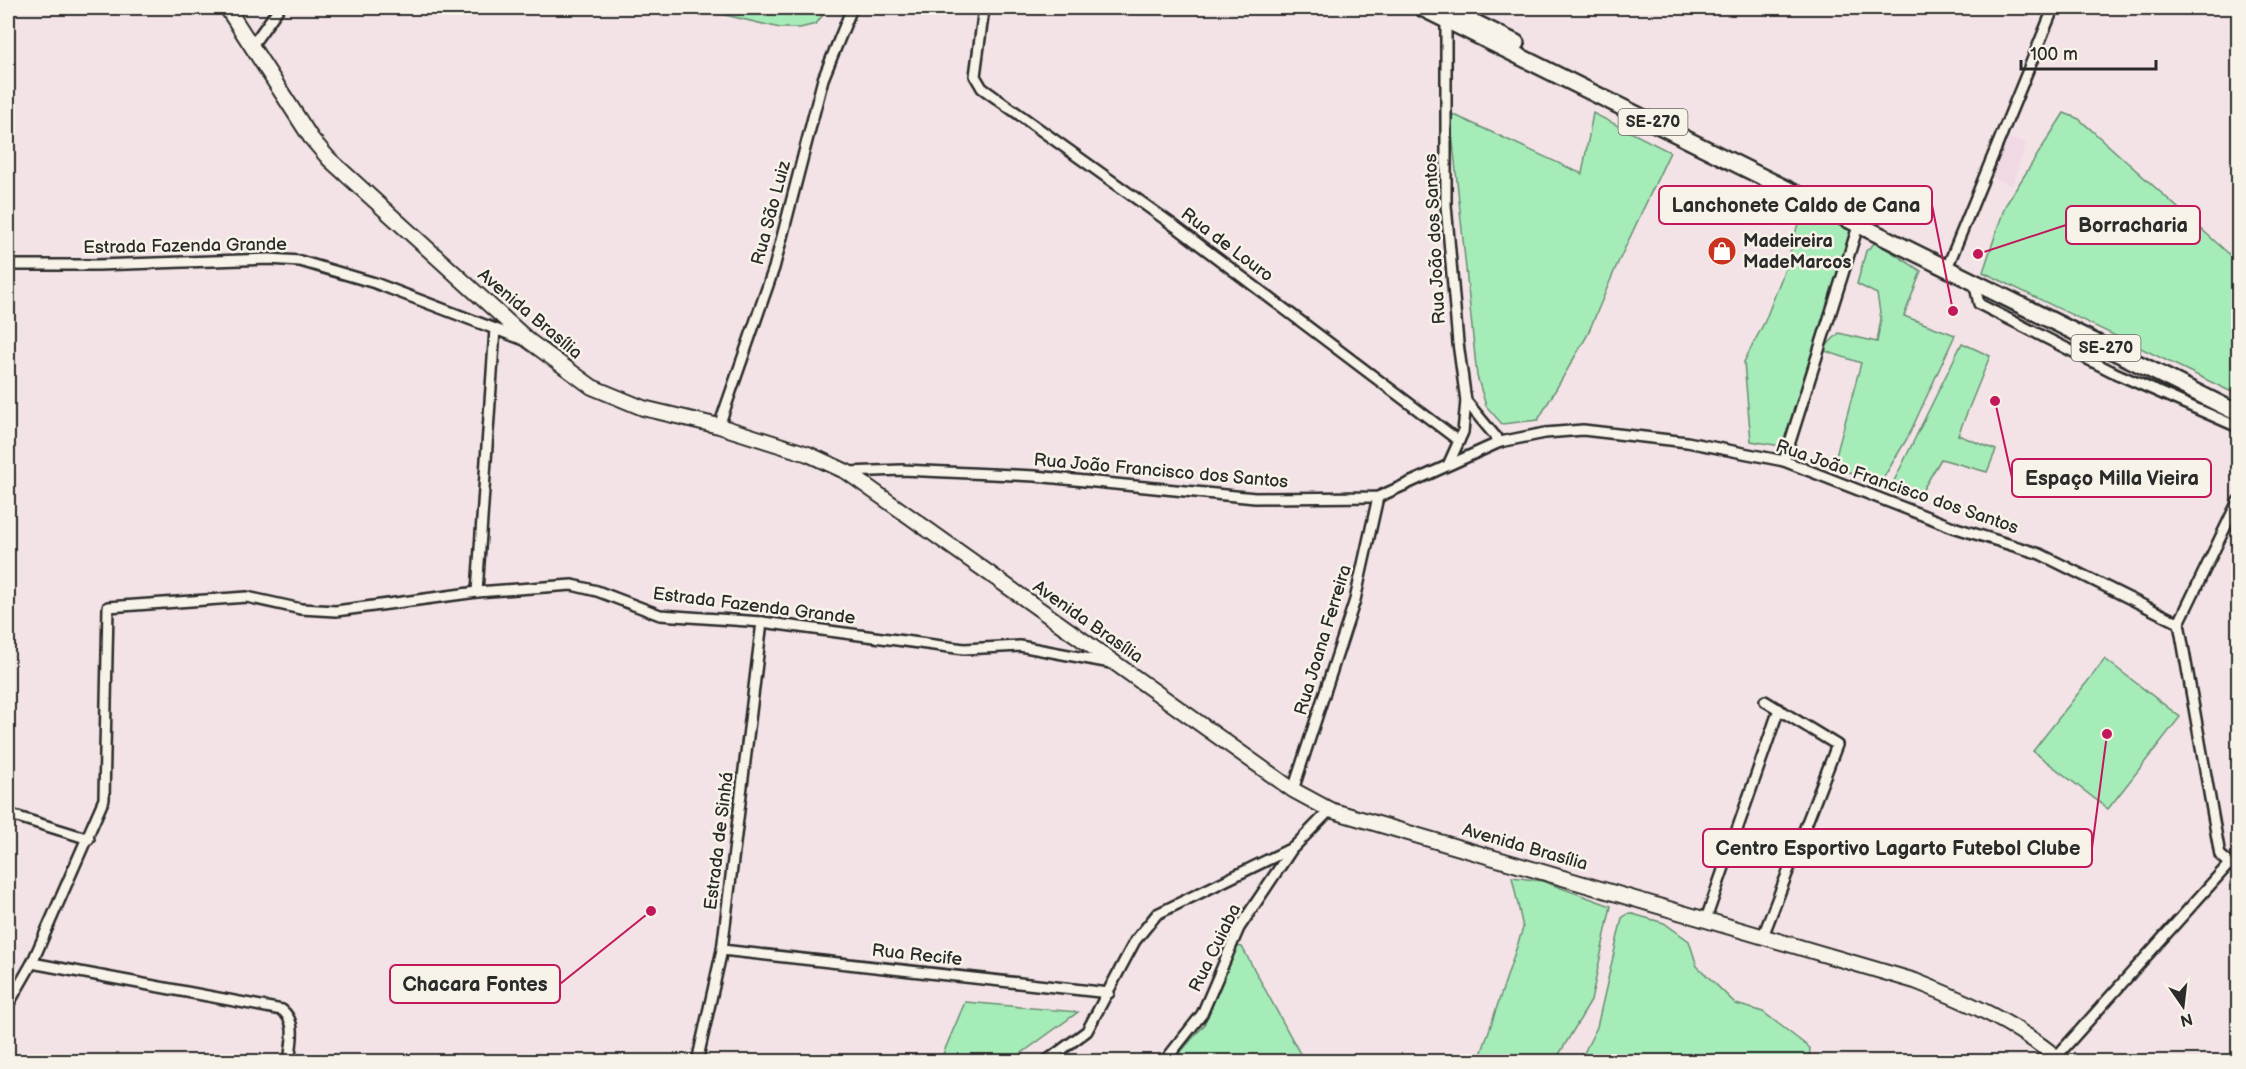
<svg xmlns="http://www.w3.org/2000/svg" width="2246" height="1069" viewBox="0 0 2246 1069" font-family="'Balsamiq Sans',sans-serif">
<rect width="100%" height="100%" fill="#f3e3e6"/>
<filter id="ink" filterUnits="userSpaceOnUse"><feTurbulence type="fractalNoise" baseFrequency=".0167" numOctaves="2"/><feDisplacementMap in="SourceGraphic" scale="12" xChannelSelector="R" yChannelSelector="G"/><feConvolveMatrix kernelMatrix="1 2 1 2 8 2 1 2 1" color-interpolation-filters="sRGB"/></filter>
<g filter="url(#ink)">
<path fill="#f1d8e5" d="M2004 136 2026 143 2012 186 1988 176Z"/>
<g fill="#a6ecb9" stroke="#688c72" stroke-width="1.5">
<path d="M696 8H828L816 24 800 28H780Z"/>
<path d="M1450 113 1582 174 1593 113 1670 152 1616 267 1587 336 1538 420 1502 424 1486 406 1477 376Z"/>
<path d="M2064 113 2079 119 2238 262V395L1983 272 2005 206Z"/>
<path d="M1808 210 1852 230 1787 447 1751 441 1744 362 1765 321 1787 264 1797 227Z"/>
<path d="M1876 242 1921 271 1904 316 1955 335 1908 437 1881 482 1833 467 1861 363 1822 350 1839 333 1877 342 1881 319 1877 294 1857 284 1866 251Z"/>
<path d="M1962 343 1990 356 1958 435 1996 450 1987 472 1941 459 1919 496 1892 485Z"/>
<path d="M2105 659 2180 717 2108 809 2033 751Z"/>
<path d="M1512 877 1542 881 1611 906 1591 1001 1555 1061H1479L1523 928Z"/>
<path d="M1629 913 1664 923 1689 941 1697 966 1736 1004 1763 1012 1810 1048 1809 1061H1580L1597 1027 1622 918Z"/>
<path d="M1235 946 1242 947 1304 1061 1172 1062 1204 1025Z"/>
<path d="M965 1002 1078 1012 1011 1061H940Z"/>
</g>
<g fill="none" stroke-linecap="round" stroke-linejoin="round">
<g stroke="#2b2b2b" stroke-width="14">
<g id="street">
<path d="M984 8 975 76 982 88 1176 227 1459 441"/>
<path d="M1446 20V205L1458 343 1466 401 1500 442"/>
<path d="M251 47 279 8"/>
<path d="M1949 263 2051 14"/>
<path d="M8 265H98L269 259 300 261 375 283 524 340"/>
<path d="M1974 282 1979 304 2115 373 2238 427"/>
<path d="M719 426 774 268 823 79 852 8"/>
<path d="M1784 461 1859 223"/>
<path d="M1449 463 1463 432 1466 401"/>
<path d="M847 472 902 470 1035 476 1255 498 1378 497 1500 442 1545 433 1583 430 1687 442 1784 461 1953 527 2040 554 2179 623"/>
<path d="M2238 501 2179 623 2220 855 2238 870"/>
<path d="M477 592 495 329"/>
<path d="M1293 790 1355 600 1378 497"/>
<path d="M8 814 89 839"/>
<path d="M1706 919 1779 709"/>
<path d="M1763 936 1837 745 1765 701"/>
<path d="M722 950 1109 993"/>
<path d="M32 963 282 1010C298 1023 291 1043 289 1062"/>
<path d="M8 1005 32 963 104 799 108 607 247 597 301 609 336 611 477 592 572 585 597 591 660 615 762 622 964 649 1020 646 1111 663"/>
<path d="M2056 1057 2229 864"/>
<path d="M697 1062 722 950 762 622"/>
<path d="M1045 1062 1087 1031 1135 941 1157 914 1294 847 1330 810"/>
<path d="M1164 1062 1202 1014 1239 928 1292 849"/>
</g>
</g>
<g stroke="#2b2b2b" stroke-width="18">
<path id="secondary" d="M227 8 311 138 329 159 529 341 592 387 643 408 719 426 808 454 847 472 1293 790 1330 810 1915 981C1970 1003 2016 1023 2062 1062"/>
</g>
<g stroke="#2b2b2b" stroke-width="20">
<g id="primary">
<path d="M1422 8 2238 413"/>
<path d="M1445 8 1516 43"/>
</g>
</g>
<use href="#street" stroke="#f7f3e8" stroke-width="9"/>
<use href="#secondary" stroke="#f7f3e8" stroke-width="14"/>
<use href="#primary" stroke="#f7f3e8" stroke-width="15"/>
</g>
</g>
<defs>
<g id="shop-disc" transform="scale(1.5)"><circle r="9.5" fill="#c8321e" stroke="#f7f3e8"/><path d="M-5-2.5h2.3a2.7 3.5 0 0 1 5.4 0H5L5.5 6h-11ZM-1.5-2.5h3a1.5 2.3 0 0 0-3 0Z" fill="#fff"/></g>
</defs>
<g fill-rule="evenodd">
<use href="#shop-disc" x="1722" y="251"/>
</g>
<g text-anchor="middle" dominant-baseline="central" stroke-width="5" stroke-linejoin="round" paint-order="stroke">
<g fill="#f7f3e8" stroke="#686764" stroke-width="1.5">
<rect x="1618.5" y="109" width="69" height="26" rx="4.5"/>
<rect x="2071.5" y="335" width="69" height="26" rx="4.5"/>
</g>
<g font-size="16" font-weight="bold" fill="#2b2b2b">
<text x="1653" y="122">SE-270</text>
<text x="2106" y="348">SE-270</text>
</g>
<g font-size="18" fill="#2b2b2b" stroke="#f7f3e8">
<text transform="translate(771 213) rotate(-75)">Rua São Luiz</text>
<text transform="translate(1435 239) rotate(-93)">Rua João dos Santos</text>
<text transform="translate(1227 245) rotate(37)">Rua de Louro</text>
<text transform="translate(185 246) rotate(-1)">Estrada Fazenda Grande</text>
<text transform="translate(530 314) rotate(40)">Avenida Brasília</text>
<text transform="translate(1161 471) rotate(5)">Rua João Francisco dos Santos</text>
<text transform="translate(1897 487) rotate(19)">Rua João Francisco dos Santos</text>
<text transform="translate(754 606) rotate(7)">Estrada Fazenda Grande</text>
<text transform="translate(1088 622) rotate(35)">Avenida Brasília</text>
<text transform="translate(1323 640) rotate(-73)">Rua Joana Ferreira</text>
<text transform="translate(719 841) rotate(-83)">Estrada de Sinhá</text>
<text transform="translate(1525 847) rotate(16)">Avenida Brasília</text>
<text transform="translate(1215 948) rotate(-64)">Rua Cuiaba</text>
<text transform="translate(917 955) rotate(6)">Rua Recife</text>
</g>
<g font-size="18" font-weight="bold" fill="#2b2b2b" stroke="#f7f3e8" text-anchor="start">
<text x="1743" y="241">Madeireira<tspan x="1743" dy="21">MadeMarcos</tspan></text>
</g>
</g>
<path fill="none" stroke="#c2185b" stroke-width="2" d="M1953 311L1932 205M1978 254L2066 225M1995 401L2012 478M2107 734L2092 848M651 911L560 984"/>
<g fill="#c2185b" stroke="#f7f3e8" stroke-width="2">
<circle cx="1953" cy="311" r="6"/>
<circle cx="1978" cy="254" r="6"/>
<circle cx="1995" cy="401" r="6"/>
<circle cx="2107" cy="734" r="6"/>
<circle cx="651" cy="911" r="6"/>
</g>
<g fill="#f7f3e8" stroke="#c2185b" stroke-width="2">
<rect x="1659" y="186" width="273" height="38" rx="6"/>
<rect x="2066" y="206" width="134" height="38" rx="6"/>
<rect x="2012" y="459" width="199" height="38" rx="6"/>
<rect x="1703" y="829" width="389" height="38" rx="6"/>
<rect x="390" y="965" width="170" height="38" rx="6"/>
</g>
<g font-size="20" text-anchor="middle" font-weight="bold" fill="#2b2b2b">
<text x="1796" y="212">Lanchonete Caldo de Cana</text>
<text x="2133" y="232">Borracharia</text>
<text x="2112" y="485">Espaço Milla Vieira</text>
<text x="1898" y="855">Centro Esportivo Lagarto Futebol Clube</text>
<text x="475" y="991">Chacara Fontes</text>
</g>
<rect width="2246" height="1069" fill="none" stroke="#f7f3e8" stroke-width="30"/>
<rect x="15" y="15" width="2216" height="1039" fill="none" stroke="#2b2b2b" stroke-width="2" filter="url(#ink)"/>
<g transform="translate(2183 1006) rotate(166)" stroke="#f7f3e8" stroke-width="4.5" paint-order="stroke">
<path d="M0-4.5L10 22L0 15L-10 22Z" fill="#2b2b2b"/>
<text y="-9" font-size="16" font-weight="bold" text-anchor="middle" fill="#2b2b2b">N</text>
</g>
<path d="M2021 60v9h135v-9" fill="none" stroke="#2b2b2b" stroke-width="3"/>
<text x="2030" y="60" font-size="18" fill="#2b2b2b" stroke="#f7f3e8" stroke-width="4.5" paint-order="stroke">100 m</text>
</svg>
